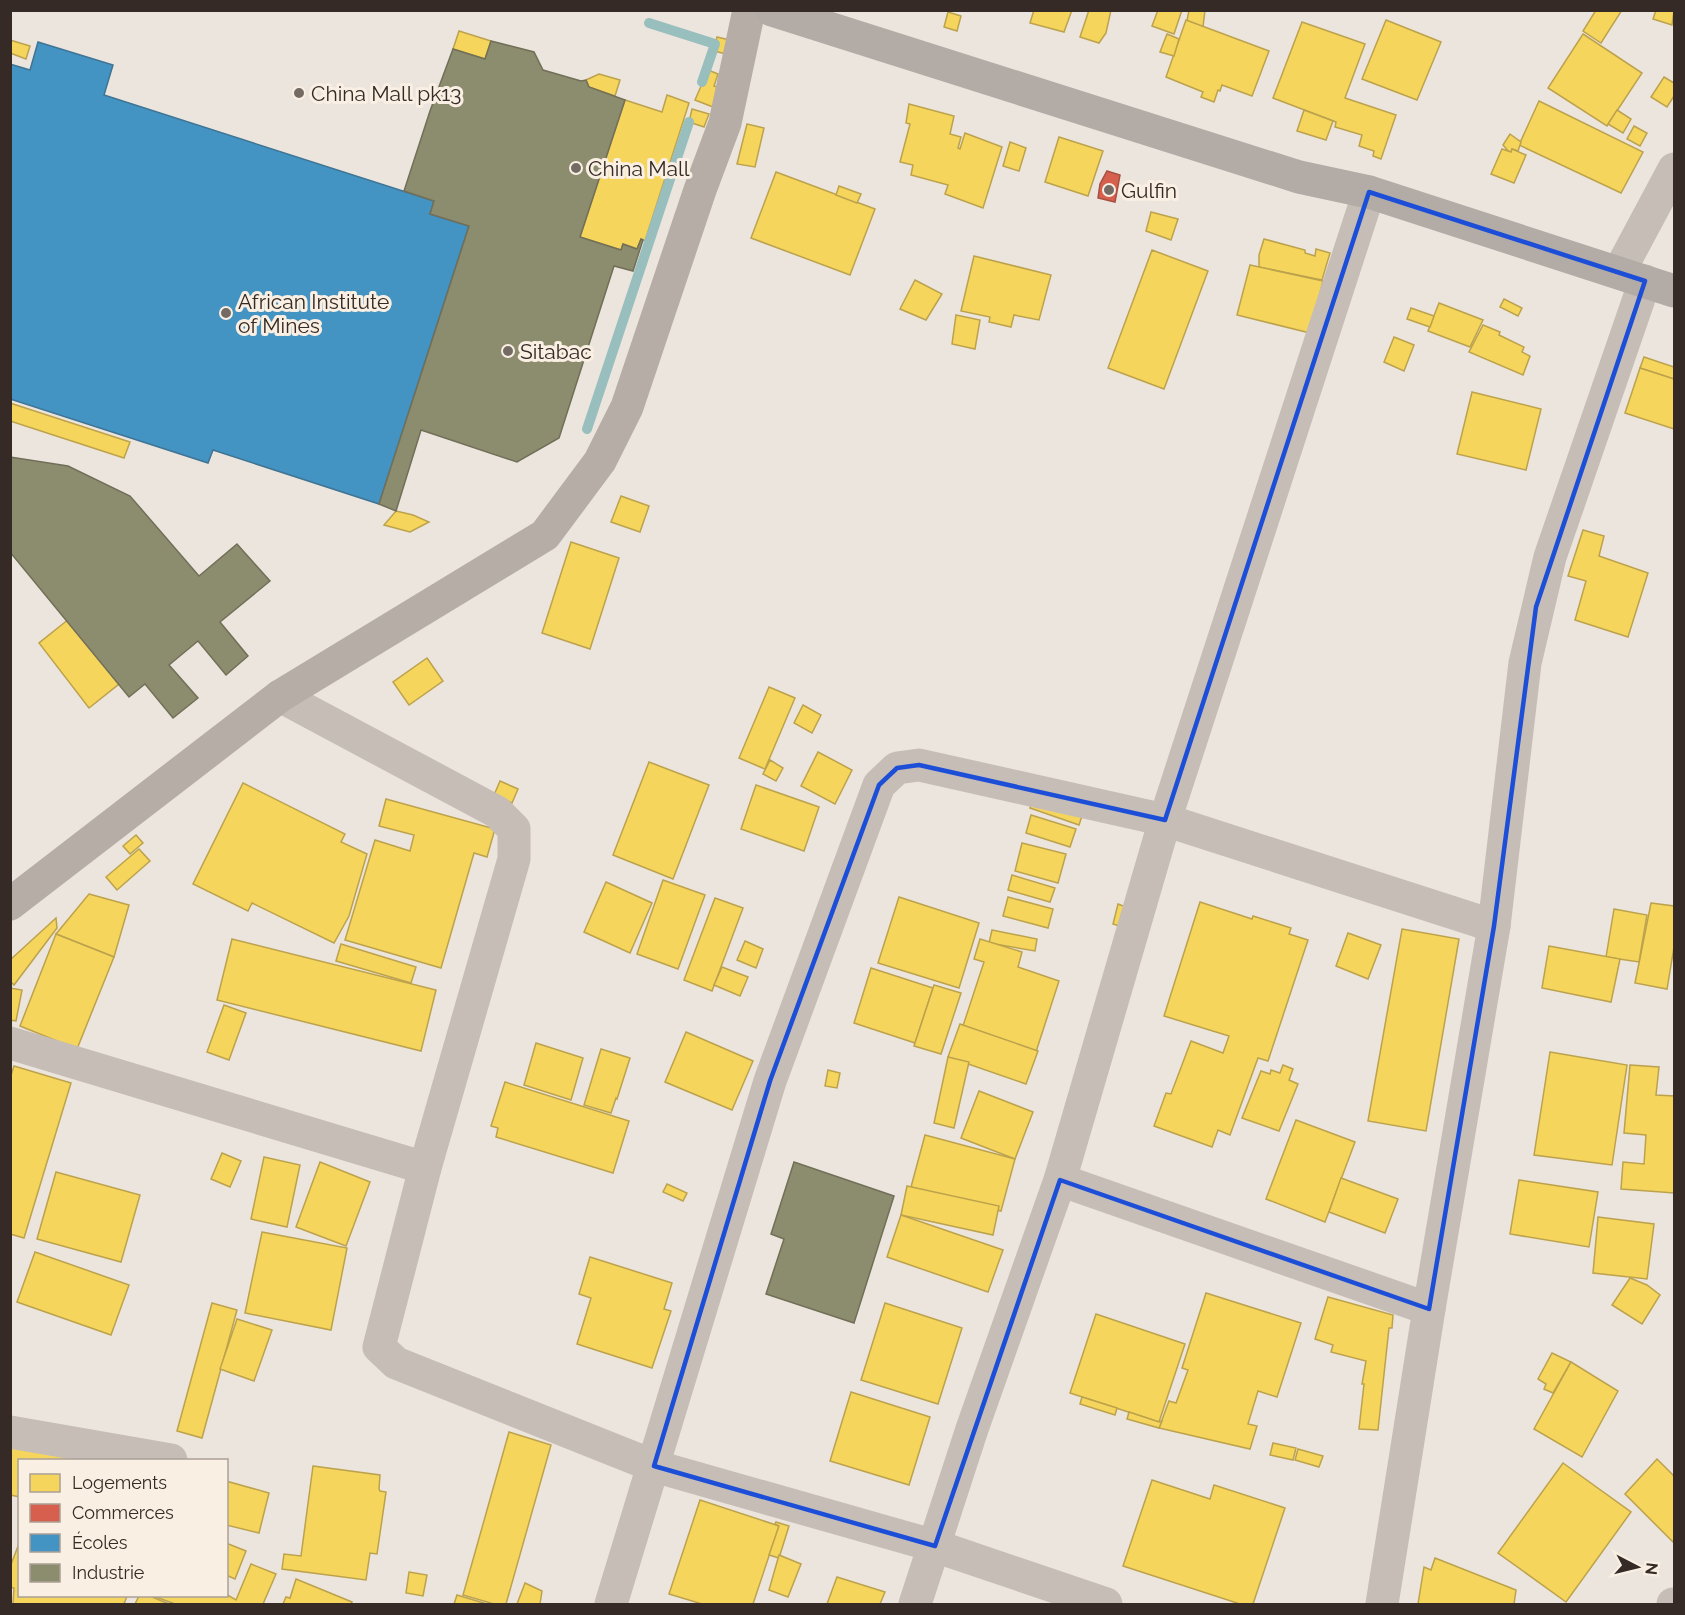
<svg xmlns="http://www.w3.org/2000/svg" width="1685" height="1615" viewBox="0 0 1685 1615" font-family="Raleway,sans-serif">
<rect width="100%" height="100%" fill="#ece5dd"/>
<g fill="#f6d55c" stroke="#bca24c" stroke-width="1.5">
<path d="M1034 10H1072L1064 32 1030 23Z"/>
<path d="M1089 10H1111L1106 33 1099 43 1080 37Z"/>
<path d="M1158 10H1182L1174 34 1152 26Z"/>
<path d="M1189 10H1205L1203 27 1187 21Z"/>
<path d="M1596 10H1622L1601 43 1583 31Z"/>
<path d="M1656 10H1674L1672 25 1653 19Z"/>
<path d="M948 12 961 16 957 31 944 27Z"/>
<path d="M1186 20 1269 51 1252 96 1222 85 1220 91 1218 90 1214 102 1201 97 1203 92 1166 77Z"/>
<path d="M1386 20 1441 42 1417 100 1362 79Z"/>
<path d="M1302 22 1365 44 1345 98 1396 115 1381 159 1373 156 1374 151 1359 146 1362 135 1335 127 1336 122 1273 98Z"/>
<path d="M459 31 491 41 485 59 453 49Z"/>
<path d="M1167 34 1179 39 1174 56 1160 52Z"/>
<path d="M1583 34 1642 73 1607 126 1548 88Z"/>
<path d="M717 37 734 41 730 55 714 51Z"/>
<path d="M10 40 30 46 26 59 10 53Z"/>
<path d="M708 70 718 74 714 86 720 88 713 107 695 100Z"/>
<path d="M599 74 620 80 615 96 589 87 586 80Z"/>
<path d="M1664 77 1674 83V96L1667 107 1651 97Z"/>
<path d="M667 95 689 103 645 241 641 239 637 249 623 244 621 250 580 237 625 100 662 112Z"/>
<path d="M1539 101 1643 152 1621 193 1519 145Z"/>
<path d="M909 104 954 116 950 134 961 137 958 148 960 149 965 133 1002 147 983 208 945 194 948 185 911 175 913 165 900 162 910 124 906 123Z"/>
<path d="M692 109 709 114 704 127 689 122Z"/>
<path d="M1304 110 1333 121 1326 140 1297 131Z"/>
<path d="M1617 110 1631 119 1623 133 1608 124Z"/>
<path d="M747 124 764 128 755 167 737 164Z"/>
<path d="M1634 126 1647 133 1640 146 1627 139Z"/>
<path d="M1510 134 1521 142 1518 151 1512 149 1511 152H1509L1503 145Z"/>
<path d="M1059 137 1103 151 1088 196 1045 182Z"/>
<path d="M1010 142 1026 148 1019 171 1003 166Z"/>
<path d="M1502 149 1511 152 1512 149 1526 155 1514 183 1491 174Z"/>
<path d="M776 172 875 209 850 275 751 238Z"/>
<path d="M839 186 861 194 857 203 836 195Z"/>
<path d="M1151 212 1178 219 1171 240 1146 231Z"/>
<path d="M1264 239 1305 250V253L1315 256 1316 249 1330 253 1322 280 1259 267V255Z"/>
<path d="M1152 250 1208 271 1164 389 1108 368Z"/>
<path d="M974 256 1051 275 1039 320 1014 315 1011 327 989 322 990 317 961 311Z"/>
<path d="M1250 265 1323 281 1310 333 1237 315Z"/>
<path d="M915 280 942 294 926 320 900 309Z"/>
<path d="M1504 299 1522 308 1518 316 1500 307Z"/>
<path d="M1439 303 1483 320 1470 347 1428 331Z"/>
<path d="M1411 308 1434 316 1430 327 1407 319Z"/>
<path d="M956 315 980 320 975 349 952 344Z"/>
<path d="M1483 325 1500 332 1499 335 1524 347 1522 352 1530 356 1523 375 1469 352Z"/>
<path d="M1394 337 1414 345 1404 371 1384 362Z"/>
<path d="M1644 357 1674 367V379L1640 368Z"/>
<path d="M1640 368 1674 379V429L1625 413Z"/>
<path d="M1472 392 1541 409 1526 470 1457 454Z"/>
<path d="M10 403 130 442 124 458 10 421Z"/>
<path d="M621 496 649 506 640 532 611 522Z"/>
<path d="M396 511 413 515 429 522 410 532 384 525Z"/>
<path d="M1583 530 1604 536 1599 556 1648 573 1628 637 1575 620 1586 581 1568 576Z"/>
<path d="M571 542 619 558 590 649 542 633Z"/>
<path d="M69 619 119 684 89 708 39 643Z"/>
<path d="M427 658 443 681 409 705 393 682Z"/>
<path d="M769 687 795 698 765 769 739 758Z"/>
<path d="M803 705 821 715 812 733 794 723Z"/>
<path d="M818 752 852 770 835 804 801 786Z"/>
<path d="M770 760 783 768 776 781 763 774Z"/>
<path d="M649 762 709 785 673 879 613 855Z"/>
<path d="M500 781 518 789 512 803 494 795Z"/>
<path d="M243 783 345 834 341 842 367 854 349 916 334 943 252 903 248 911 193 884Z"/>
<path d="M756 785 819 807 804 851 741 829Z"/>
<path d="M1035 793 1084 810 1079 825 1030 808Z"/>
<path d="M386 799 495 829 487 857 474 853 441 968 345 940 375 840 410 851 414 835 379 826Z"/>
<path d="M1031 815 1076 829 1070 847 1026 833Z"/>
<path d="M136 835 143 843 130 854 123 846Z"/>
<path d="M1022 843 1066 854 1058 883 1015 871Z"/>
<path d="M139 849 150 861 117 890 106 877Z"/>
<path d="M1012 875 1055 888 1050 902 1008 890Z"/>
<path d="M663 880 705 895 678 969 637 954Z"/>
<path d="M606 882 652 903 630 953 584 932Z"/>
<path d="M89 894 129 905 114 957 56 934Z"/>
<path d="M899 897 979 923 959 988 878 963Z"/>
<path d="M1008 897 1053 909 1048 928 1003 916Z"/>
<path d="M715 898 743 908 712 991 684 980Z"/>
<path d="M1200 902 1252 919 1253 916 1291 928 1289 934 1308 940 1268 1061 1258 1058 1230 1135 1218 1130 1212 1147 1154 1126 1166 1093 1171 1094 1191 1041 1223 1053 1229 1036 1164 1016Z"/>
<path d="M1651 903 1674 906V947L1667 989 1635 983Z"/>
<path d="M1118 904 1134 910 1129 929 1113 924Z"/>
<path d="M1614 909 1647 915 1639 962 1606 957Z"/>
<path d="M56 918 57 928 14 985 10 981V960Z"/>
<path d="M1402 929 1459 939 1426 1131 1368 1121Z"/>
<path d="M992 930 1037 939 1035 951 989 943Z"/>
<path d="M1348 933 1381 945 1368 979 1336 966Z"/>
<path d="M56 934 114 957 77 1049 20 1026Z"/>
<path d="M232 939 436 990 421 1051 217 1000Z"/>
<path d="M980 939 1022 952 1018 967 1059 981 1033 1061 959 1038 984 962 974 959Z"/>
<path d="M745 941 763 949 756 968 737 960Z"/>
<path d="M341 944 416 967 411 983 336 961Z"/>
<path d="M1549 946 1620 959 1611 1002 1542 988Z"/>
<path d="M722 967 748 977 740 996 714 985Z"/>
<path d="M871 968 933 988 915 1043 854 1023Z"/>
<path d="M934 985 961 993 941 1054 914 1046Z"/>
<path d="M10 988 22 990 16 1021 10 1020Z"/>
<path d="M224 1005 246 1013 229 1060 207 1052Z"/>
<path d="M960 1024 1038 1051 1026 1084 948 1057Z"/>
<path d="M686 1032 753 1061 732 1110 665 1082Z"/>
<path d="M536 1043 583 1058 571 1100 524 1085Z"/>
<path d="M601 1049 630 1058 617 1099 616 1098 611 1113 584 1105Z"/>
<path d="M1550 1052 1627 1065 1612 1165 1534 1155Z"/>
<path d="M948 1057 969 1062 954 1128 934 1123Z"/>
<path d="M1283 1065 1293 1069 1289 1080 1298 1084 1279 1131 1242 1118 1261 1071 1270 1074 1271 1070 1280 1073Z"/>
<path d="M1630 1065 1659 1067 1656 1095 1674 1096V1193L1621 1189 1623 1162 1644 1164 1646 1135 1624 1133Z"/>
<path d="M14 1066 71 1083 24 1238 10 1234V1078Z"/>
<path d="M828 1070 840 1073 837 1088 825 1086Z"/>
<path d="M505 1082 629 1121 613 1173 496 1137 498 1128 491 1126Z"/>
<path d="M979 1091 1033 1112 1015 1159 961 1138Z"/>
<path d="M1296 1120 1355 1142 1325 1222 1266 1199Z"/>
<path d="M925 1135 1015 1159 1001 1211 911 1187Z"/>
<path d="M222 1153 241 1161 230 1187 211 1179Z"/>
<path d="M264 1157 300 1165 287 1227 251 1219Z"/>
<path d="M320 1162 370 1182 346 1246 296 1227Z"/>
<path d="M56 1172 140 1195 121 1262 37 1239Z"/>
<path d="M1341 1178 1398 1199 1385 1233 1329 1212Z"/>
<path d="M1519 1180 1598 1192 1589 1247 1510 1234Z"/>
<path d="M667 1184 687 1193 683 1201 663 1192Z"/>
<path d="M907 1186 999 1206 993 1235 901 1215Z"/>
<path d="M901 1215 1003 1250 988 1292 887 1257Z"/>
<path d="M1598 1217 1654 1224 1647 1279 1593 1273Z"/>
<path d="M262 1232 347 1248 331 1330 245 1313Z"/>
<path d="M35 1252 129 1285 111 1335 17 1302Z"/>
<path d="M590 1257 672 1283 664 1309 671 1311 652 1368 577 1344 591 1298 579 1294Z"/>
<path d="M1630 1278 1647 1285 1660 1295 1642 1324 1612 1305Z"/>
<path d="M1206 1293 1301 1323 1277 1397 1258 1391 1248 1424 1257 1426 1250 1449 1159 1428 1169 1401 1176 1403 1188 1370 1182 1368Z"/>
<path d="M1328 1297 1393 1315 1392 1328H1389L1378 1430 1359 1429 1364 1384H1362L1366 1361 1331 1352 1333 1345 1315 1339Z"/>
<path d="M212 1303 237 1310 202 1438 177 1431Z"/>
<path d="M885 1303 962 1328 938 1404 861 1380Z"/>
<path d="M1096 1314 1185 1344 1159 1422 1070 1393Z"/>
<path d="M237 1319 272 1330 254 1381 220 1369Z"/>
<path d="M1552 1353 1571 1362 1553 1393 1544 1389 1546 1384 1538 1379Z"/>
<path d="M1571 1362 1618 1391 1582 1457 1534 1429Z"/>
<path d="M851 1392 930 1417 909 1485 830 1461Z"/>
<path d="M1082 1397 1117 1408 1115 1415 1080 1404Z"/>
<path d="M1129 1412 1159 1422 1162 1421 1159 1428 1127 1419Z"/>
<path d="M509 1432 551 1445 506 1604H494L463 1595Z"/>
<path d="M1273 1443 1296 1448 1293 1460 1270 1455Z"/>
<path d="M10 1445 86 1460H20V1497L10 1495Z"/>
<path d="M1298 1449 1323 1456 1319 1467 1295 1460Z"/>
<path d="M1657 1459 1674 1476V1543L1625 1494Z"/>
<path d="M1563 1463 1631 1512 1566 1602 1498 1553Z"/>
<path d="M313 1466 380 1475 379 1489 380 1491 386 1492 377 1554 370 1553 366 1580 282 1569 284 1554 301 1556Z"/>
<path d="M1152 1480 1210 1499 1214 1485 1285 1508 1253 1604H1240L1123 1566Z"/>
<path d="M226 1481 269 1493 259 1533 226 1525Z"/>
<path d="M700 1500 779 1526 753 1604H702L669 1594Z"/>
<path d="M776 1522 789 1526 779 1558 769 1555 779 1526 775 1524Z"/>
<path d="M20 1541V1596H127L124 1604H13L14 1588 10 1587V1567Z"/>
<path d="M226 1543 246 1551 235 1579 226 1575Z"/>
<path d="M779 1555 801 1564 788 1597 769 1590Z"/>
<path d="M1435 1558 1516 1590 1514 1604H1418L1424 1567 1431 1570Z"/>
<path d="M251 1564 276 1574 263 1604H175L153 1596H226V1594L236 1600Z"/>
<path d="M409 1572 427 1575 423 1596 406 1593Z"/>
<path d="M837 1577 885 1592 880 1604H827Z"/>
<path d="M296 1579 352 1602 351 1604H283L286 1597 290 1598Z"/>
<path d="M525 1583 542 1591 540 1604H517Z"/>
<path d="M457 1595 487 1604H454Z"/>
<path d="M139 1596H150L169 1604H135Z"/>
</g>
<path fill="#d6604d" stroke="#a65041" stroke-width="1.5" d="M1107 171 1120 175 1115 202 1098 198 1100 184Z"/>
<path fill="#4393c3" stroke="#3f7494" stroke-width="1.5" d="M38 42 113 65 104 95 434 201 430 214 469 226 379 504 213 450 208 463 10 399V64L30 70Z"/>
<g fill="#8c8c6e" stroke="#726f58" stroke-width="1.5">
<path d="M491 41 534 52 543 70 581 81 586 80 589 87 625 100 580 237 621 250 623 244 637 249 641 239 643 240 633 271 614 266 559 438 517 462 421 430 396 511 379 504 469 226 430 214 434 201 404 191 430 111 453 49 485 59Z"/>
<path d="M10 457 68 466 130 496 199 576 237 544 270 581 220 622 248 656 226 675 198 641 169 665 198 698 173 718 145 684 129 697 10 552Z"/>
<path d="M794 1162 894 1196 854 1323 766 1294 784 1239 771 1234Z"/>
</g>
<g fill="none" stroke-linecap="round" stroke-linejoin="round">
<g stroke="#98bfbe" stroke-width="10">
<path d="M649 23 715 44 702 82"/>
<path d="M587 429 689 122"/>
</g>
<g stroke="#c5bdb6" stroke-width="33">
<path d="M1619 272 1674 169"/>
<path d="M280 696 497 812 514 829V859L425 1168 379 1347 396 1363 654 1466 935 1546 1106 1604"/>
<path d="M10 1043 425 1168"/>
<path d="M1060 1180 1429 1309"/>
<path d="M10 1432 171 1460"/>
<path d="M611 1604 770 1081 879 785 897 768 919 765 1165 820 1494 926"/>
<path d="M915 1604 972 1429 1060 1180 1165 820 1369 192"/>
<path d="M1382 1604 1429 1309 1494 926 1525 663 1550 557 1645 281"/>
<path d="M1673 1604H1674"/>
</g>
<path stroke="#b6ada7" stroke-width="33" d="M10 904 280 696 545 535 600 461 627 407 700 190 725 123 749 10"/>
<path stroke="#b3aba6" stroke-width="33" d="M772 10 1299 177 1369 192 1674 291"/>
</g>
<path fill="none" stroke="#1d4ed8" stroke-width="4.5" stroke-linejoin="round" d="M1369 192 1645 281 1536 607 1494 926 1429 1309 1060 1180 935 1546 654 1466 770 1081 879 785 897 768 919 765 1165 820Z"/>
<g fill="#756b65" stroke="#faefe3" stroke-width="2">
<circle cx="299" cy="93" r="6"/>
<circle cx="576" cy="168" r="6"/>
<circle cx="1109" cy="190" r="6"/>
<circle cx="226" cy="313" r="6"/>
<circle cx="508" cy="351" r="6"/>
</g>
<g text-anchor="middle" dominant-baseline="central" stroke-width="6" stroke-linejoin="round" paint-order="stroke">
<g font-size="21" fill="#352a25" stroke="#faefe3" text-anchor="start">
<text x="311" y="93">China Mall pk13</text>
<text x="588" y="168">China Mall</text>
<text x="1121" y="190">Gulfin</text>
<text x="238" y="301">African Institute<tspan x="238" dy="24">of Mines</tspan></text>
<text x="520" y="351">Sitabac</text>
</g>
</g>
<rect width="1685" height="1615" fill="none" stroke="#352a25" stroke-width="24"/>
<rect x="18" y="1459" width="210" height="138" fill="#faefe3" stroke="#aba097" stroke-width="1.5"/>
<rect x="30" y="1474" width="30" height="18" fill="#f6d55c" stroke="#aba097" stroke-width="1.5"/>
<text x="72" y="1489" font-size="18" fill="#352a25">Logements</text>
<rect x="30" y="1504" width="30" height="18" fill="#d6604d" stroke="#aba097" stroke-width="1.5"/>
<text x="72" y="1519" font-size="18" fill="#352a25">Commerces</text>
<rect x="30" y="1534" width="30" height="18" fill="#4393c3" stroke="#aba097" stroke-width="1.5"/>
<text x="72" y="1549" font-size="18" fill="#352a25">Écoles</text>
<rect x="30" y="1564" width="30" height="18" fill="#8c8c6e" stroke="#aba097" stroke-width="1.5"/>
<text x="72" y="1579" font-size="18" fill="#352a25">Industrie</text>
<g transform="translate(1637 1567) rotate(97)" stroke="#faefe3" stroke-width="4.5" paint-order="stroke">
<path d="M0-4.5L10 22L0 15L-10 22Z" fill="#352a25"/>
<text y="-9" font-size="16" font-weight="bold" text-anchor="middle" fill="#352a25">N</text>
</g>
</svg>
